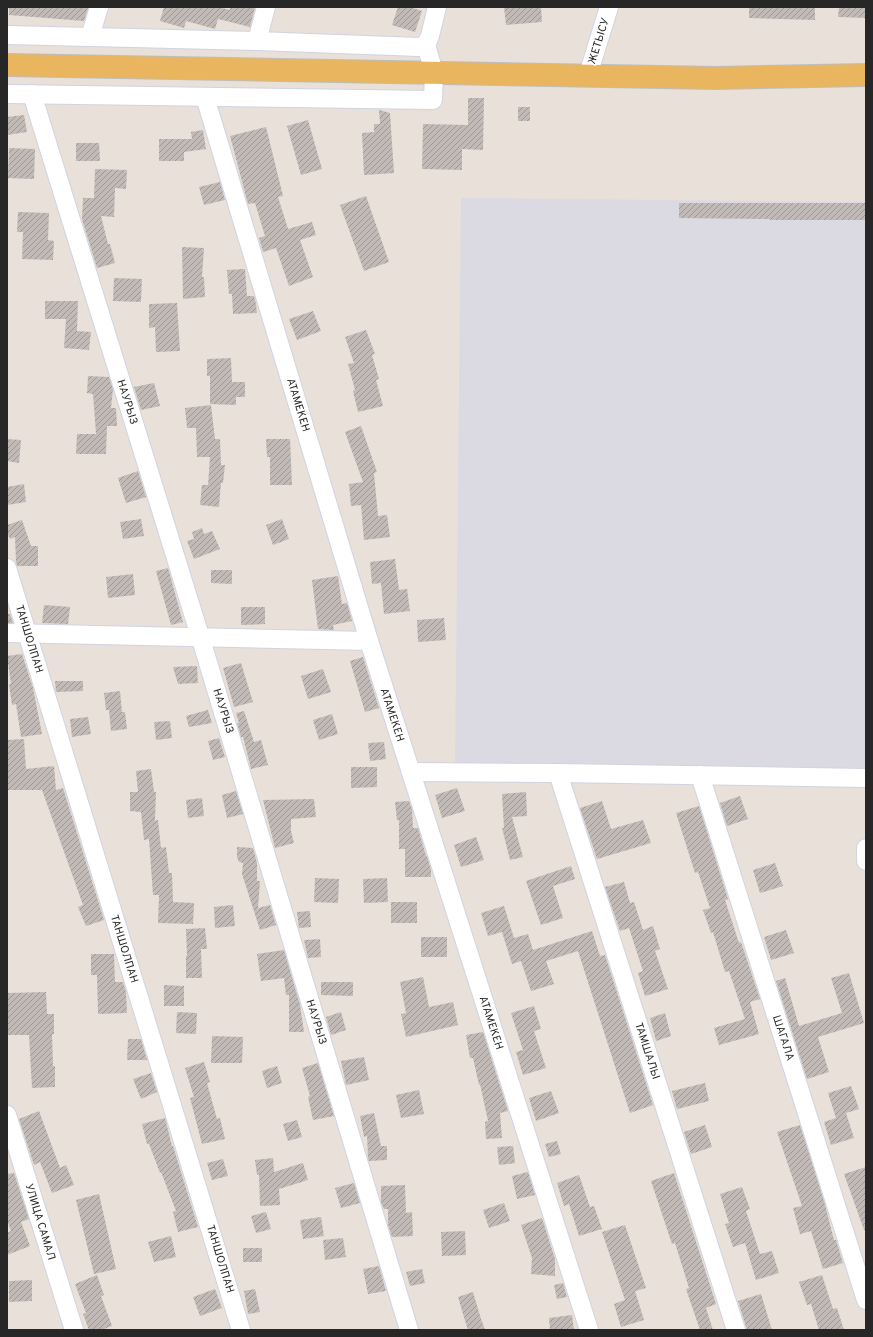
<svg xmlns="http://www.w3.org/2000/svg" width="873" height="1337" viewBox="0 0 873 1337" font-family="Overpass,sans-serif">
<defs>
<pattern id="building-hatch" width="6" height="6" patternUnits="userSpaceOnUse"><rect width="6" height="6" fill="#c1bab6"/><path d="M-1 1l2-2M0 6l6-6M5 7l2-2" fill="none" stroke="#9d9794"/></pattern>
</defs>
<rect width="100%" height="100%" fill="#e9e0d9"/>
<path fill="#dbdae2" d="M461 198 866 202V770L455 766Z"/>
<g fill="url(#building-hatch)">
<path d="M9 7H74L88 8 84 21 9 15Z"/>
<path d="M164 7H218L230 10V7H255L250 27 218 19 215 29 186 21 184 28 160 21Z"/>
<path d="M398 7H410L422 11 415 32 392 25Z"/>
<path d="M504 7H541L542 22 506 25Z"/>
<path d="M749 7H815V20L749 18Z"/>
<path d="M839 7H866V18L838 17Z"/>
<path d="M468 98H484L483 150 462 149V170L422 169 423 124 468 125Z"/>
<rect x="518" y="107" width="12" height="14"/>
<path d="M379 110 390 113 394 173 364 175 362 133 374 132V124H380Z"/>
<path d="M24 115 27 132 7 135V117Z"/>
<path d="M308 120 322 169 301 175 287 126Z"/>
<path d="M266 127 283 196 278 197 288 229 312 222 316 235 300 240 313 277 289 286 276 248 263 252 259 238 265 236 255 203 248 204 230 136Z"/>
<path d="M203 130 206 149 184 152V161H159V139H192L191 132Z"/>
<path d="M76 143H99L100 161H76Z"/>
<path d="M9 148 35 149 34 179 8 178Z"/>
<path d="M95 169 127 170 126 189 115 188 114 217 101 216 108 244H110L115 263 97 268 82 219 83 198H94Z"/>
<path d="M220 182 225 200 204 205 199 187Z"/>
<path d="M366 196 389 262 364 271 340 205Z"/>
<path d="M679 203H866V220H770V219L679 218Z"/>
<path d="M18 212 49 213 48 240 54 241 53 260 22 259 23 232H17Z"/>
<path d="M182 247 204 248 202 277H204L205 297 183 299Z"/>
<path d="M245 269 247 296H254L256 304 257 313 233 314 232 294H229L227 270Z"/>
<path d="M114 278 142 279 141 302 113 301Z"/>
<path d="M45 301H78L77 331 91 332 89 350 64 348 66 319H45Z"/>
<path d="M177 303 180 351 156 352 155 327 149 328V304Z"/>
<path d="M313 311 321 331 297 340 289 319Z"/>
<path d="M366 330 375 354 372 355 379 379 376 380 383 406 358 412 353 391 355 390 348 364 354 363 345 337Z"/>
<path d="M231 358 232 382H245V397H236V405L210 404V376H207V359Z"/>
<path d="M88 376 109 377 113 389 111 408H116L117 426H107L106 454H76L77 434H96L93 394 87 393Z"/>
<path d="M154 383 160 406 141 410 134 387Z"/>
<path d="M211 405 215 439H220L221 465H225L223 483H221L219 507 200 505 202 485H208L210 457H197L196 428H187L185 408Z"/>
<path d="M361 426 377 472 374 473 378 516 387 515 390 537 364 540 361 505 351 506 349 484 363 482 345 432Z"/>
<path d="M7 439 21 440 19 463 7 461Z"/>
<path d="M266 439H290L292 485H270V457H267Z"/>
<path d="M138 471 146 497 126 503 118 478Z"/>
<path d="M24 484 26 502 7 505V487Z"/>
<path d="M141 519 144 536 123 539 120 522Z"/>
<path d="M282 519 289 539 273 545 266 525Z"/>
<path d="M22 520 31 546H38V566H17L16 562 15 537 10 539 7 532V525Z"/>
<path d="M202 528 204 534 212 531 220 549 194 559 187 541 194 539 192 532Z"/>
<path d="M395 559 399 590 407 589 410 611 384 614 381 583 372 584 370 562Z"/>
<path d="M168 568 183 622 171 625 156 571Z"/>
<path d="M211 570H232V584L211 583Z"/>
<path d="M133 574 135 595 108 598 106 577Z"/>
<path d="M338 576 342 604 347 603 352 621 333 625 334 630 318 629 312 580Z"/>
<path d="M44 605 70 607 68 624 42 623Z"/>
<path d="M241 607H265V624L241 625Z"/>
<path d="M7 614H10L13 623H7Z"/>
<path d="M444 618 446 640 418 642 417 620Z"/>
<path d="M22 654 33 688 42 734 21 737 16 704 12 705 9 684H11L7 656Z"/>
<path d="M363 657 379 708 365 712 350 661Z"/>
<path d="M241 663 253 702 234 707 223 668Z"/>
<path d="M197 666 198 683 178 684 173 667Z"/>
<path d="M323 669 331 692 308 699 301 676Z"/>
<path d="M55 681H83V691L56 692Z"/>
<path d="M120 691 122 712H125L127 729 111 731 109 710H106L104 693Z"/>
<path d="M208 710 212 723 189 727 186 716Z"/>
<path d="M244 711 254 742 261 740 268 765 251 769 243 737H241L237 723H239L236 713Z"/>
<path d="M332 714 338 734 319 740 313 720Z"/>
<path d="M88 717 91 734 72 737 70 719Z"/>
<path d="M170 721 172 738 156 740 154 722Z"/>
<path d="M219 738 225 757 213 760 208 741Z"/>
<path d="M24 739 26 769 54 766 56 790 63 788 104 920 86 926 78 907 83 905 42 790H7V740Z"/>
<path d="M384 742 386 759 370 761 368 743Z"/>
<path d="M351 767H377V787L351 788Z"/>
<path d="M151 769 154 792H156L155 821 158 820 161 848 166 847 169 873H172L173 902 194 903 193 924 158 923 159 895H153L149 839 144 840 141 812 130 811V792H138L136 771Z"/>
<path d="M457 788 465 811 442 818 435 795Z"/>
<path d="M236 791 243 814 227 818 222 795Z"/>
<path d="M526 792 527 816 512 817 523 857 510 860 502 828H504L502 794Z"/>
<path d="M740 796 748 819 727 826 720 803Z"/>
<path d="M202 798 204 816 188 818 186 800Z"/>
<path d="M314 799 316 817 291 819V831L294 843 275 848 263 800Z"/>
<path d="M409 801 412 809 413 828H418L426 856H427L431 870V877H405V849H399V820H397L395 802Z"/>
<path d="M602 801 611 829 643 820 651 843 597 859 580 808Z"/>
<path d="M699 806 728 899 725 900 739 943 741 942 760 999 750 1002 759 1034 719 1045 714 1028 745 1019 729 971 725 972 713 932 711 933 703 910 710 908 698 872 695 873 676 813Z"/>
<path d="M476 837 484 860 461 867 454 845Z"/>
<path d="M237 847 253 848 257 863V881H260L258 908 270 905 276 925 260 930 242 874 243 863 239 862 237 857Z"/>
<path d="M775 863 783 886 760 893 753 870Z"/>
<path d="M571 866 575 879 553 886 563 918 541 925 526 881Z"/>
<path d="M315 878 339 879 338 903 314 902Z"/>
<path d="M387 878 388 902 364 903 363 879Z"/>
<path d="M624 882 630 903 634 902 643 930 653 926 660 949 655 951 668 989 645 996 638 973 643 971 629 928 620 931 605 887Z"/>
<rect x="391" y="902" width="26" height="21"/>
<path d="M233 905 235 926 215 928 214 907Z"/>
<path d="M504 906 514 938 528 934 533 950 592 931 600 956 605 955 653 1105 630 1113 578 951 546 961 554 984 531 991 521 961 512 964 502 932 488 936 481 913Z"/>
<path d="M310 911 311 927 299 928 297 912Z"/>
<path d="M205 928 207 949H201L202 978H186V956H187L186 929Z"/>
<path d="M786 930 794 953 771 960 764 937Z"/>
<rect x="421" y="937" width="26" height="20"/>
<path d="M320 939 321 957 308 958 304 940Z"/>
<path d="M284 950 300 1005 304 1032H289V995H286L284 978 261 981 257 954Z"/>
<path d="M91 954H114L115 982H123L126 992 127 1013 98 1014 97 975H91Z"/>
<path d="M849 973 864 1023 818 1037 829 1072 807 1079 776 981 785 978 799 1026 842 1013 831 978Z"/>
<path d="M423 977 429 1007 453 1002 458 1025 406 1037 401 1014 406 1013 400 982Z"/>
<path d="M321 982H353V996L321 995Z"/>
<path d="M164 985 184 986V1006H164Z"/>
<path d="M46 992 47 1014H54V1034H52L53 1066H55V1087L32 1088 29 1035H7V993Z"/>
<path d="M534 1006 541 1029 534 1031 546 1068 523 1075 516 1052 523 1050 511 1013Z"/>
<path d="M177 1012 197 1013 196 1034 176 1033Z"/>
<path d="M341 1012 346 1030 331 1035 326 1017Z"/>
<path d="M665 1013 671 1036 656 1041 650 1018Z"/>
<path d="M483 1032 508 1111 500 1113 502 1138 486 1139 485 1122 488 1121 480 1084 479 1085 473 1058H470L466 1035Z"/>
<path d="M212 1036 243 1037 242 1063H211Z"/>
<path d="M128 1039H141L147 1060H127Z"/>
<path d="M364 1057 369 1080 346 1085 341 1061Z"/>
<path d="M204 1062 210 1082 207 1083 217 1119 220 1118 225 1139 202 1144 190 1098 194 1097 185 1068Z"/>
<path d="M318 1063 334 1116 313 1120 308 1097 310 1096 302 1068Z"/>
<path d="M277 1066 282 1083 267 1088 262 1071Z"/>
<path d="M151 1073 157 1092 141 1099 133 1079Z"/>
<path d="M705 1083 709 1101 677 1109 672 1091Z"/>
<path d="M851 1086 859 1109 846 1113 854 1138 831 1145 824 1122 836 1118 828 1093Z"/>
<path d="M419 1090 424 1114 401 1118 396 1095Z"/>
<path d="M551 1091 559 1113 536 1121 529 1098Z"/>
<path d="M39 1111 60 1168 66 1165 74 1185 52 1193 40 1162 34 1165 19 1119Z"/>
<path d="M374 1113 381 1146H387V1160L369 1161 368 1158 367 1136 364 1137 360 1116Z"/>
<path d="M165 1118 172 1146H173L198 1227 178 1232 173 1212 176 1211 161 1172 160 1173 149 1144H147L142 1124Z"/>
<path d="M297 1120 302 1137 288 1141 283 1124Z"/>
<path d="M705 1125 712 1147 691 1154 684 1132Z"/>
<path d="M800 1125 824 1201 834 1240H836L843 1263 823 1269 811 1231 800 1234 793 1208 802 1206 777 1132Z"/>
<path d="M557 1141 561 1154 549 1157 545 1144Z"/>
<path d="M513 1146 515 1163 499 1165 497 1147Z"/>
<path d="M273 1158 274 1172 303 1163 308 1180 279 1189 280 1205 260 1206 259 1175H257L255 1160Z"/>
<path d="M223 1159 228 1176 212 1180 207 1163Z"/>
<path d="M866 1167V1230H864L844 1174Z"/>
<path d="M528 1172 535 1195 517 1199 512 1176Z"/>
<path d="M14 1173 29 1219 21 1222 30 1246 7 1255V1233L11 1231 7 1220V1174Z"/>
<path d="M674 1173 716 1304 706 1308 713 1330H700L686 1289 689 1288 675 1243 672 1244 651 1181Z"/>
<path d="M579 1175 590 1207 594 1206 602 1229 579 1236 569 1204 564 1206 557 1183Z"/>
<path d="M354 1183 360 1203 341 1208 335 1188Z"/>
<path d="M405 1185 406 1213 412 1212 413 1236 392 1237 388 1225V1209H384L381 1202V1186Z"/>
<path d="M742 1187 750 1209 746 1211 760 1254 772 1251 779 1273 756 1280 745 1243 733 1247 725 1224 729 1223 720 1194Z"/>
<path d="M99 1194 116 1269 94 1274 76 1200Z"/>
<path d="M504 1203 510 1221 489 1228 483 1210Z"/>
<path d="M266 1212 271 1229 256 1233 251 1216Z"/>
<path d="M321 1217 324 1236 303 1239 300 1220Z"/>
<path d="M542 1218 555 1259V1276L531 1274 532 1258 521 1225Z"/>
<path d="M625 1225 646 1288 635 1291 644 1320 621 1327 614 1304 625 1300 602 1232Z"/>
<path d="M465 1231 466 1255 442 1256 441 1232Z"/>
<path d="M171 1236 176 1257 154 1262 148 1242Z"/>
<path d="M343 1238 346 1257 325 1260 323 1240Z"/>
<rect x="243" y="1248" width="19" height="14"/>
<path d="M379 1266 386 1291 368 1294 363 1269Z"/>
<path d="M422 1269 425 1283 410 1286 406 1272Z"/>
<path d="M97 1275 104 1295 101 1296 112 1326 101 1330H89L83 1314 86 1313 75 1284Z"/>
<path d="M822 1275 833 1309 837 1308 844 1330H819L811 1304 807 1305 799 1282Z"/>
<path d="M32 1280V1301L9 1302V1281Z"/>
<path d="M563 1283 567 1297 557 1299 554 1285Z"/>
<path d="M215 1289 222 1308 200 1316 193 1297Z"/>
<path d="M255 1289 260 1312 248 1314 244 1291Z"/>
<path d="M473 1292 481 1319 485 1330H468L463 1314 458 1297Z"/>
<path d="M761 1294 772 1330H747L738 1301Z"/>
<path d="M572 1315 574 1330H550L549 1318Z"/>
</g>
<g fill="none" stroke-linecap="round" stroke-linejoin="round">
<g stroke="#cfd4e0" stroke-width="20">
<g id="minor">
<path d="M7 35 257 41 419 47 426 45"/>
<path d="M90 37 99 7"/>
<path d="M257 41 266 7"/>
<path d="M588 75 609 7"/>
<path d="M7 94 433 100 434 72 426 45 430 36 437 7"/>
<path d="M32 94 200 636 409 1330"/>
<path d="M205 97 369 641 589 1330"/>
<path d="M7 568 241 1330"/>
<path d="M7 633 369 641"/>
<path d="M411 772 558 773 866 778"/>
<path d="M558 773 736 1330"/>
<path d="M700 775 866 1300"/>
<path d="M866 848V861"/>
<path d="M7 1115 74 1330"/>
</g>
</g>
<g stroke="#bebebe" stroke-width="24">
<path id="major" d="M7 65 716 78 866 75"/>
</g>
<use href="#minor" stroke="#fff" stroke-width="18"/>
<use href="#major" stroke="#e9b55e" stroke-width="22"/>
</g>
<g text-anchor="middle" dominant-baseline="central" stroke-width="3" stroke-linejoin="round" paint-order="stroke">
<g font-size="11" fill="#272727" stroke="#fff">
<text transform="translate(599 41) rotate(-73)">ЖЕТЫСУ</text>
<text transform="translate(127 402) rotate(73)">НАУРЫЗ</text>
<text transform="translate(298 405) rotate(73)">АТАМЕКЕН</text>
<text transform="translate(29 639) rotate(73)">ТАНШОЛПАН</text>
<text transform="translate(223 711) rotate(73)">НАУРЫЗ</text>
<text transform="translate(392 715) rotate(72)">АТАМЕКЕН</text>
<text transform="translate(124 949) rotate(73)">ТАНШОЛПАН</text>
<text transform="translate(316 1022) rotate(73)">НАУРЫЗ</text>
<text transform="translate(491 1023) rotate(72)">АТАМЕКЕН</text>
<text transform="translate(783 1038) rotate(72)">ШАГАЛА</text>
<text transform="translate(647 1051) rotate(72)">ТАМШАЛЫ</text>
<text transform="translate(40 1222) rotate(73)">УЛИЦА САМАЛ</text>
<text transform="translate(220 1259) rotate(73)">ТАНШОЛПАН</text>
</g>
</g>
<rect width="873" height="1337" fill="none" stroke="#272727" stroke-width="16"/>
</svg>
